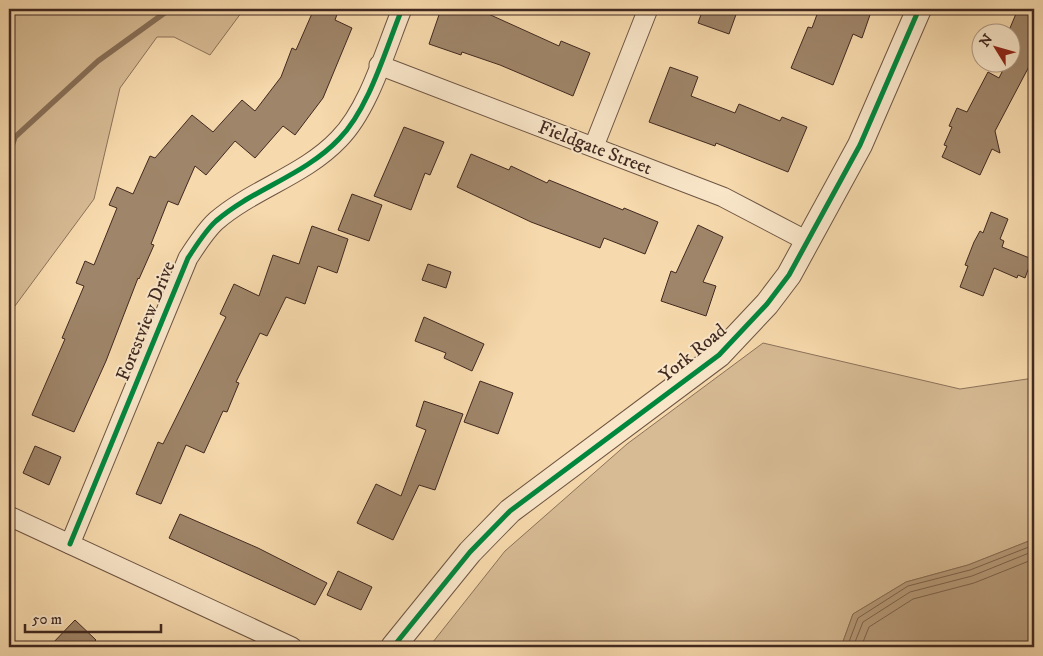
<svg xmlns="http://www.w3.org/2000/svg" width="1043" height="656" viewBox="0 0 1043 656" font-family="'IM FELL DW Pica',serif">
<rect width="100%" height="100%" fill="#f6d9ac"/>
<filter id="stains"><feTurbulence type="fractalNoise" baseFrequency=".004" numOctaves="4"/><feColorMatrix values="0 0 0 0 .2 0 0 0 0 .09 0 0 0 0 .02 0 0 0 .5 -.17"/></filter>
<radialGradient id="worn" r=".72"><stop offset=".6" stop-color="#630" stop-opacity="0"/><stop offset="1" stop-color="#630" stop-opacity=".3"/></radialGradient>
<g fill="#d7bb94" stroke="#8c725a">
<path d="M9 9H244L210 55 174 37H157L120 88 94 199 9 314Z"/>
<path d="M763 343 960 389 1034 378V539L968 565 906 582 853 614 841 647H429L505 551 627 444Z"/>
</g>
<path fill="#b89d7c" stroke="#886f57" d="M1034 539V647H841L853 614 906 582 968 565Z"/>
<g fill="none" stroke-linecap="round" stroke-linejoin="round">
<g stroke="#7c634e" stroke-width="1">
<path d="M847 647 858 618 908 586 970 570 1034 545"/>
<path d="M853 647 863 622 910 592 972 576 1034 551"/>
<path d="M861 647 869 627 913 599 974 583 1034 559"/>
</g>
<path stroke="#886f57" stroke-width="5.5" d="M9 154 15 137 98 61 170 9"/>
</g>
<g fill="#9f8569" stroke="#412920">
<path d="M314 9H339L335 20 352 28 323 98 295 135 283 126 255 158 235 141 206 175 195 166 178 205 168 201 151 244 154 245 139 279 138 278 106 361 74 432 32 415 65 339 62 338 84 286 76 283 85 261 94 265 117 208 109 205 117 187 133 194 150 156 155 158 192 115 213 132 242 100 255 111 281 77 292 48 296 50Z"/>
<path d="M441 9H469L484 12 559 46 561 41 590 53 573 96 500 65 462 52 461 55 429 44Z"/>
<path d="M703 9H738L729 34 698 23Z"/>
<path d="M819 9H872L862 38 853 34 833 85 791 68 808 27 812 28Z"/>
<path d="M1018 9H1034V57L995 131 1000 153 992 149 980 175 942 157 947 146 944 145 952 127 949 126 957 108 967 112 988 72 999 78 1007 62H1010V28Z"/>
<path d="M670 67 698 77 691 96 735 113 739 104 780 121 782 117 807 127 788 172 716 143 715 146 649 122Z"/>
<path d="M404 127 444 142 430 175 425 173 411 210 374 196Z"/>
<path d="M471 154 509 170 511 166 547 183 549 180 623 210 624 208 658 222 645 254 604 238 600 248 531 222 457 187Z"/>
<path d="M352 194 382 205 369 241 338 230Z"/>
<path d="M991 212 1008 219 1000 239 1004 241 1002 247 1032 259 1025 278 1018 275 1017 278 994 268 983 296 960 287 968 266 965 265 974 242 980 231 983 233Z"/>
<path d="M698 225 723 237 703 282 716 286 706 316 661 301 671 271 676 273Z"/>
<path d="M312 226 348 239 337 273 318 266 305 304 286 297 267 336 260 333 236 382 239 383 227 412 223 411 204 453 186 445 161 504 136 494 158 442 163 444 226 317 220 314 234 284 259 296 273 255 299 264Z"/>
<path d="M428 264 451 272 446 288 422 280Z"/>
<path d="M424 317 484 344 472 371 444 358 446 353 415 341Z"/>
<path d="M480 381 513 393 498 434 464 422Z"/>
<path d="M424 401 463 414 435 490 419 485 393 540 357 523 376 484 401 496 426 430 416 426Z"/>
<path d="M35 446 61 457 49 485 23 473Z"/>
<path d="M180 514 258 548 327 583 315 605 169 538Z"/>
<path d="M338 571 372 587 361 610 327 595Z"/>
<path d="M75 620 96 640 89 647H49Z"/>
</g>
<g fill="none" stroke-linecap="round" stroke-linejoin="round">
<g stroke="#6e5543" stroke-width="21">
<g id="minor">
<path d="M379 65 723 197 807 241"/>
<path d="M594 146 648 9"/>
<path d="M9 516 292 647"/>
<path d="M70 544 188 258C196 246 205 231 216 221 253 189 305 175 339 139 369 109 386 48 402 9"/>
</g>
</g>
<g stroke="#6e5543" stroke-width="26">
<path id="tertiary" d="M393 647 470 552 510 511 719 355 767 304 789 275 860 145 919 9"/>
</g>
<use href="#minor" stroke="#f9e6c9" stroke-width="19"/>
<use href="#tertiary" stroke="#f9e6c9" stroke-width="24"/>
<g stroke="#f9e6c9" stroke-width="8">
<g id="cycleway">
<path d="M70 544 188 258C196 246 205 231 216 221 253 189 305 175 339 139 369 109 386 48 402 9"/>
<path d="M393 647 470 552 510 511 719 355 767 304 789 275 860 145 919 9"/>
</g>
</g>
<use href="#cycleway" stroke="#00873e" stroke-width="5"/>
</g>
<g text-anchor="middle" dominant-baseline="central" stroke-width="4" stroke-linejoin="round" paint-order="stroke">
<g font-size="19" fill="#412920" stroke="#f9e6c9">
<text transform="translate(595 148) rotate(21)">Fieldgate Street</text>
<text transform="translate(146 321) rotate(-68)">Forestview Drive</text>
<text transform="translate(693 353) rotate(-39)">York Road</text>
</g>
</g>
<rect width="1043" height="656" fill="none" stroke="#f6d9ac" stroke-width="30"/>
<rect x="10" y="10" width="1023" height="636" fill="none" stroke="#412920" stroke-width="2.5"/>
<rect x="15" y="15" width="1013" height="626" fill="none" stroke="#412920"/>
<g transform="translate(996 48) rotate(307)"><circle r="24" fill="#f9e6c9" stroke="#af9a85"/>
<path d="M0-4L9 19L0 12L-9 19Z" fill="#8f2418"/>
<text y="-8" font-size="14" font-weight="bold" text-anchor="middle" fill="#412920">N</text>
</g>
<path d="M25 624v8h136v-8" fill="none" stroke="#412920" stroke-width="2.5"/>
<text x="32" y="624" font-size="15" fill="#412920" stroke="#f9e6c9" stroke-width="4" paint-order="stroke">50 m</text>
<rect width="100%" height="100%" filter="url(#stains)"/>
<rect width="100%" height="100%" fill="url(#worn)"/>
</svg>
